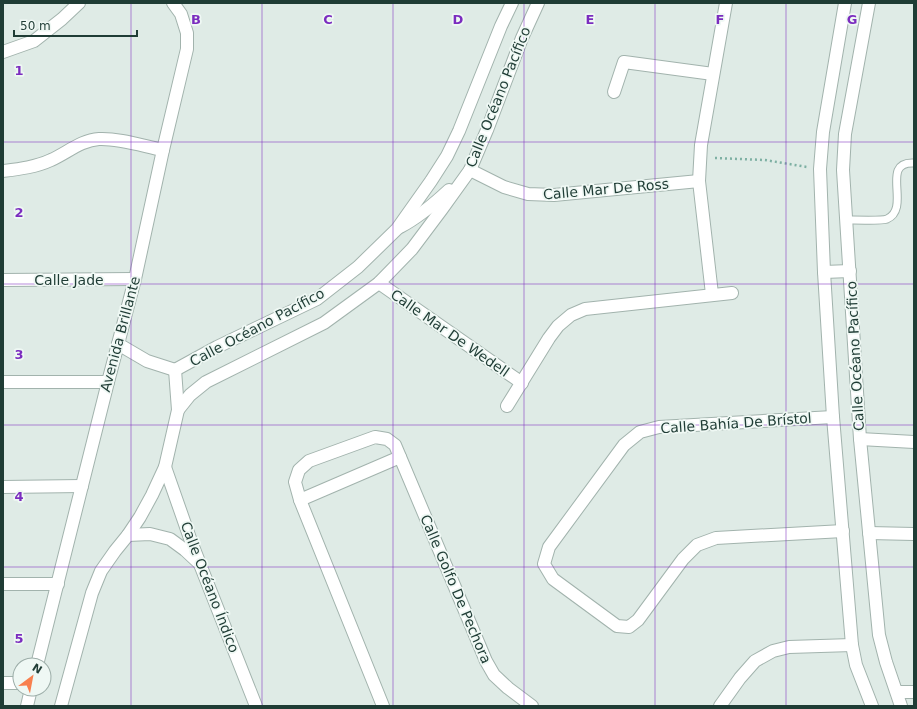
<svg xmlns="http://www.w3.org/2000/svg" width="917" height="709" viewBox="0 0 917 709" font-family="'DejaVu Sans',sans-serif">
<rect width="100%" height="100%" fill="#dfebe6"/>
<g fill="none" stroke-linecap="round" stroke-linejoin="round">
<g stroke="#a2b3ad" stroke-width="9">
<path id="service" d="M846 220C854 220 883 221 887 219 912 208 879 161 914 163"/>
</g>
<g stroke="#a2b3ad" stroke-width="14">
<g id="minor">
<path d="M3 52 34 41 62 19 79 3"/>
<path d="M614 92 624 62 713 74"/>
<path d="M470 170 504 187 528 194 554 195 699 181"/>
<path d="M3 171C19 169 36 167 51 160 67 153 81 140 99 139 119 138 143 146 163 150"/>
<path d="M3 280 135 279"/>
<path d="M379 283 522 383"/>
<path d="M712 294 699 181 701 145 726 3"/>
<path d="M118 344 135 279 163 150 187 49V33L181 14 173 3"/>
<path d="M3 382H108"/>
<path d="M507 406 549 338 558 326 571 315 585 309 732 293"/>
<path d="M833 417 659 427 640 432 624 445 549 547 544 564 553 579 617 626 629 627 638 620 683 559 697 545 716 538 843 531"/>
<path d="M860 439 914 442"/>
<path d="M165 467 192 544 256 706"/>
<path d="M3 487 82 486"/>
<path d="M300 500 400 457"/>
<path d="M869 533 914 534"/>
<path d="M3 584H58"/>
<path d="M3 683H20"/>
<path d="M897 692H914"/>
<path d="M383 706 300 500 295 482 299 470 309 461 375 437 387 439 395 445 486 661 494 675 508 688 532 706"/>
<path d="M720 706 740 678 755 661 773 651 789 647 852 645"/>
</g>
</g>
<g stroke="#a2b3ad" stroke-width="14">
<g id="tertiary">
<path d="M845 3 823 132 820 169 824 272 833 417 852 645 856 665 872 706"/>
<path d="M869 3 845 134 843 170 860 439 879 635 886 662 901 706"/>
<path d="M400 227C419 217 433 205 449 190"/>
<path d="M824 272 850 271"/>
<path d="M175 370 217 347 317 299 358 267 397 229 431 181 447 156 459 131 501 26 512 3"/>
<path d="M178 410 190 395 206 382 324 323 379 283 412 249 442 209 470 170 487 130 522 38 538 3"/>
<path d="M128 535 150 534 170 539 185 550 200 564"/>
<path d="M37 665 108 382 118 344 147 361 175 370"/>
<path d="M27 706 31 689"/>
<path d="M61 706 92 593 101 571 115 551 128 535 140 517 152 495 165 467 178 410 175 370"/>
</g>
</g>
<path stroke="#7eb0a3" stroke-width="2.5" stroke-dasharray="2 3" stroke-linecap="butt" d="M715 158 765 160 807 167"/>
<use href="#service" stroke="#fff" stroke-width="7"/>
<use href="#minor" stroke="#fff" stroke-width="12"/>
<use href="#tertiary" stroke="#fff" stroke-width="12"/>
</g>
<path fill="none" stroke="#7b2cbf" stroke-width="1" stroke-opacity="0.55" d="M131 3V706M262 3V706M393 3V706M524 3V706M655 3V706M786 3V706M3 142H914M3 284H914M3 425H914M3 567H914"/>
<g text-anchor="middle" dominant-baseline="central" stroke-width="3.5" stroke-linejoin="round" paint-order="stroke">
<g font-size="14" fill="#1f3c35" stroke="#eff8f4">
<text transform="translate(498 97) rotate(-68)">Calle Océano Pacífico</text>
<text transform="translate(606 189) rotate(-5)">Calle Mar De Ross</text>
<text x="69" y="280">Calle Jade</text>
<text transform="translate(257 327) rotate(-28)">Calle Océano Pacífico</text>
<text transform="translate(450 333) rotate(35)">Calle Mar De Wedell</text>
<text transform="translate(120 334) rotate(-75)">Avenida Brillante</text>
<text transform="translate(855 356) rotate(-93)">Calle Océano Pacífico</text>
<text transform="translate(736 423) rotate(-4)">Calle Bahía De Brístol</text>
<text transform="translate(210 587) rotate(69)">Calle Océano Índico</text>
<text transform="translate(456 589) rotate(67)">Calle Golfo De Pechora</text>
</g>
</g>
<g font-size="13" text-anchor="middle" font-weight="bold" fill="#7b2cbf" stroke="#eff8f4" stroke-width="3.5" stroke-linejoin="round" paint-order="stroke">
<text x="196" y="24">B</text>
<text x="328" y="24">C</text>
<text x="458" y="24">D</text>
<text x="590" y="24">E</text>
<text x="720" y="24">F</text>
<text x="852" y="24">G</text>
<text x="19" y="75">1</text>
<text x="19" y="217">2</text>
<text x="19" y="359">3</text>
<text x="19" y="501">4</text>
<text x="19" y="643">5</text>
</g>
<rect width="917" height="709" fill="none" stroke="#1f3c35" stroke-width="8"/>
<g transform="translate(32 677) rotate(32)"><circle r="19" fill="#eff8f4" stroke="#9cada8"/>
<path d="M0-3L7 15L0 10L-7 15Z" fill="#f8804f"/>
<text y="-6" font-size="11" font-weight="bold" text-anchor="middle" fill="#1f3c35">N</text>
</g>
<path d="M14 30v6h123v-6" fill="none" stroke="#1f3c35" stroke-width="2"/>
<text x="20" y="30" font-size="12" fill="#1f3c35" stroke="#eff8f4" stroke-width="3" paint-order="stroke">50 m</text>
</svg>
